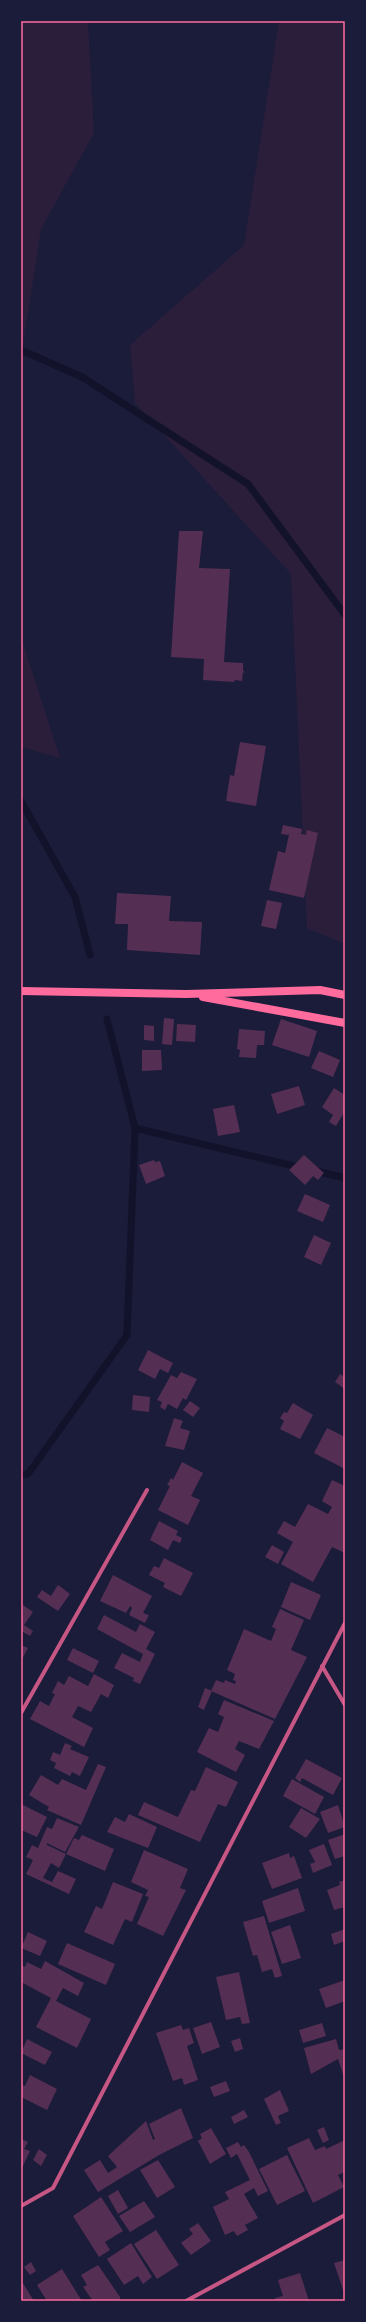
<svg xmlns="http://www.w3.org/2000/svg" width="366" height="2322" viewBox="0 0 366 2322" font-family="Barlow,sans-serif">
<rect width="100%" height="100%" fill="#1b1b3a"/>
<g fill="#2a1e3b">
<path d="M21 21H88L94 133 41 229 21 358Z"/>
<path d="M279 21H345V944L307 928 291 574 135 403 130 345 244 245Z"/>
<path d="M21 637 60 758 21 747Z"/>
</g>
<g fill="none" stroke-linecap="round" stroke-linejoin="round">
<g stroke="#12122b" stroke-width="7">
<path d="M21 350 82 377 248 484 345 615"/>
<path d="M21 801 75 897 90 955"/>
<path d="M135 1128 302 1168"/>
<path d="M316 1171 345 1178"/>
<path d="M21 1475 28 1474 127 1335 135 1128 107 1019"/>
</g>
</g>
<g fill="#542f53">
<path d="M179 531H203L199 568 230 569 224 662 243 663V670L245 673 243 672 242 681 235 680 234 682 203 680 204 659 171 657Z"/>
<path d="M240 742 266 746 256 806 226 801 230 775 234 776Z"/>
<path d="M283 825 302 829 301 834 306 835 307 830 318 833 304 898 269 890 278 851 285 853 289 835 281 834Z"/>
<path d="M117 893 171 896 169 921 202 922 200 955 127 950 128 924H115Z"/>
<path d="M267 900 282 903 276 929 261 926Z"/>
<path d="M164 1018 174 1019 172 1045 162 1044Z"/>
<path d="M281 1019 317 1031 309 1057 272 1045Z"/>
<path d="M177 1024 196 1025 195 1042 176 1041Z"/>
<path d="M144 1025 154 1026V1041L144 1040Z"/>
<path d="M239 1029 265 1031 264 1045H257L256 1058 239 1057 240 1050 237 1049Z"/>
<path d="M142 1050H161L162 1070 142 1071Z"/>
<path d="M319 1051 340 1060 333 1077 311 1068Z"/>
<path d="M299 1086 305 1105 277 1114 271 1094Z"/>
<path d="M334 1088 345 1095V1111L336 1126 329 1122 333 1115 322 1107Z"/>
<path d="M234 1105 240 1132 218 1136 213 1109Z"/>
<path d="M304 1155 324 1173 318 1180 313 1176 305 1185 289 1170Z"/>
<path d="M154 1160 155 1162 160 1161 165 1176 146 1184 139 1165Z"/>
<path d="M305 1194 330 1205 323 1222 297 1211Z"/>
<path d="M314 1235 331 1243 321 1265 304 1257Z"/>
<path d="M148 1350 173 1363 168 1373 160 1369 155 1379 138 1370Z"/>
<path d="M181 1372 197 1379 186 1400 183 1398 177 1409 168 1404 165 1410 160 1407 162 1402 157 1400 171 1375 177 1378Z"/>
<path d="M340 1374 345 1377V1389L335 1382Z"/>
<path d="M133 1395 150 1397 149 1412 132 1410Z"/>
<path d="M190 1401 200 1408 193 1417 183 1410Z"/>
<path d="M293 1403 313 1415 300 1439 280 1429 284 1421 280 1418 284 1412 287 1413Z"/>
<path d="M174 1418 183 1421 180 1428 190 1431 184 1450 165 1446Z"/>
<path d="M327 1428 345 1437V1469L314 1453Z"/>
<path d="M182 1462 203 1473 191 1496 200 1500 188 1525 158 1510 170 1486 167 1485 171 1478 173 1480Z"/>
<path d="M332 1480 345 1486V1553L332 1547 313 1582 281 1564 293 1542 277 1533 284 1521 295 1527 308 1504 328 1514 332 1507 322 1501Z"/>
<path d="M159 1521 178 1531 176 1535 182 1538 180 1543 173 1540 168 1550 150 1540Z"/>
<path d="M272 1545 284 1552 278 1564 265 1557Z"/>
<path d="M164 1558 193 1573 181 1596 163 1587 165 1583 149 1575 154 1566 159 1568Z"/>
<path d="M113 1575 152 1596 143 1613 149 1615 145 1623 129 1615 132 1608 130 1606 126 1613 100 1601Z"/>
<path d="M291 1582 321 1595 310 1620 281 1607Z"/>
<path d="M58 1585 70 1594 58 1611 37 1597 42 1590 51 1596Z"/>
<path d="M23 1605 33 1612 24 1625 33 1631 30 1636 21 1631Z"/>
<path d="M280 1609 304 1620 291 1650 307 1657 275 1719 211 1691 216 1680 224 1683 225 1680 235 1684 236 1681 233 1680 235 1674 227 1670 244 1629 271 1641 276 1629 272 1627Z"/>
<path d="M104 1615 136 1632 140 1624 155 1632 146 1649 155 1654 140 1684 133 1681 134 1678 114 1668 122 1653 140 1662 143 1654 97 1629Z"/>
<path d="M21 1645 28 1648 21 1661Z"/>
<path d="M73 1648 99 1661 93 1673 67 1660Z"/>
<path d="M94 1674 114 1685 108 1698 101 1694 91 1712 78 1706 72 1717 93 1728 84 1747 30 1719 40 1701 49 1706 55 1694 52 1693 58 1681 64 1685 69 1676 88 1686Z"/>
<path d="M205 1688 212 1691 204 1710 198 1707Z"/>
<path d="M224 1700 274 1721 259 1749 239 1741 235 1749 245 1755 236 1772 197 1752 209 1728 218 1732 224 1717 218 1714Z"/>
<path d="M65 1743 72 1746 70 1749 89 1757 80 1776 72 1772 70 1776 54 1768 56 1763 50 1760 53 1752 60 1755Z"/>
<path d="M306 1759 342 1778 333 1795 302 1778 300 1782 295 1778Z"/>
<path d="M98 1764 106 1767 81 1825 47 1810 49 1807 29 1795 41 1775 58 1785 62 1779 86 1790Z"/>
<path d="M206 1767 238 1782 226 1807 218 1804 200 1842 138 1815 144 1802 178 1817 191 1790 195 1791Z"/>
<path d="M292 1779 324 1797 315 1814 283 1796Z"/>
<path d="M21 1804 47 1817 37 1837 21 1830Z"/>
<path d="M338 1805 345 1827 328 1833 320 1812Z"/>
<path d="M301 1808 320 1819 306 1838 289 1827Z"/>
<path d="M129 1814 157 1827 148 1848 107 1832 115 1817 125 1822Z"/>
<path d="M57 1818 79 1827 65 1852 47 1843V1845L66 1854 59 1868 51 1863 43 1878 52 1882 58 1871 76 1879 69 1894 26 1874 33 1860 26 1857 32 1845 38 1848 47 1827 52 1829Z"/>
<path d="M345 1834V1856L335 1859 328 1840Z"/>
<path d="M82 1835 114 1849 105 1871 66 1854 74 1838 79 1840Z"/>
<path d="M324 1844 332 1865 313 1873 310 1864 315 1862 309 1850Z"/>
<path d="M144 1850 188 1869 180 1888 186 1890 163 1936 137 1924 149 1897 145 1896 148 1890 131 1882Z"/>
<path d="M289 1853 290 1858 294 1856 302 1878 272 1889 262 1863Z"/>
<path d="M345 1880V1907L334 1910 327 1890 340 1885 339 1882Z"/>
<path d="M113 1882 143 1894 132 1922 125 1919 113 1945 84 1932 96 1906 102 1909Z"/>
<path d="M298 1888 305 1911 269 1923 262 1901Z"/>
<path d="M264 1916 282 1976 275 1978 272 1969 262 1972 257 1955 253 1956 243 1922Z"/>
<path d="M290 1925 301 1958 282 1964 271 1932Z"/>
<path d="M345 1929V1941L334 1945 331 1934Z"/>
<path d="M28 1932 47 1941 40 1956 21 1948Z"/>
<path d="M67 1943 115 1964 106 1985 58 1964Z"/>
<path d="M45 1961 84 1983 78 1996 63 1988 56 2001 91 2019 77 2048 36 2027 51 1998 21 1982V1965L25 1967 27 1962 41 1969Z"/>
<path d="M239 1972 250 2023 242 2024 240 2017 226 2020 216 1977Z"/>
<path d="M345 1980V2001L326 2008 319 1989Z"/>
<path d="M211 2022 220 2047 202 2054 193 2028Z"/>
<path d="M322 2023 326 2036 303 2043 299 2030Z"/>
<path d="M181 2025 183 2030 189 2028 194 2043 187 2046 198 2080 184 2085 182 2078 173 2081 156 2033Z"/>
<path d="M240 2038 243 2049 235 2052 231 2041Z"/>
<path d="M27 2039 52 2052 45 2065 21 2053Z"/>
<path d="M336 2039 339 2050 345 2049V2080L338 2059 311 2074 304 2048Z"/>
<path d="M30 2075 57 2089 47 2110 21 2097V2085L25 2086Z"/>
<path d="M226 2081 230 2091 214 2097 210 2087Z"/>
<path d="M280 2090 289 2111 278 2116 281 2123 276 2125 264 2099Z"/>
<path d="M181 2108 193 2138 159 2155 98 2192 84 2170 100 2160 108 2173 117 2167 108 2156 146 2121 153 2140 155 2139 149 2124Z"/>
<path d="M244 2110 248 2117 234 2124 231 2117Z"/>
<path d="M324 2127 329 2140 323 2143 317 2130Z"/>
<path d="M211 2128 226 2154 210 2164 198 2141 202 2138 200 2134Z"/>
<path d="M309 2138 315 2150 325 2146 326 2149 345 2140V2172L338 2175 344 2187 313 2203 287 2148Z"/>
<path d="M21 2139 28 2142 24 2149 30 2151 21 2170Z"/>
<path d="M238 2142 241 2147 244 2145 249 2152 268 2191 258 2196 254 2188 244 2194 258 2218 245 2225 248 2230 237 2236 234 2231 225 2235 213 2207 229 2199 225 2192 250 2180 237 2154 231 2158 226 2148Z"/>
<path d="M39 2149 47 2155 41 2166 33 2160Z"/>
<path d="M287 2155 305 2191 277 2205 259 2169Z"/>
<path d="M158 2160 175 2187 157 2198 140 2170Z"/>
<path d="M118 2190 128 2208 118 2214 108 2196Z"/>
<path d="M101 2197 123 2231 105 2242 110 2250 99 2257 73 2216Z"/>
<path d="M144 2201 155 2217 130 2232 119 2216Z"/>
<path d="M198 2223 211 2241 191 2255 181 2243 193 2234 189 2229Z"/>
<path d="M156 2230 179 2265 157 2279 134 2244Z"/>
<path d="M131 2243 152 2277 143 2284 138 2276 124 2285 107 2259Z"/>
<path d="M345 2260V2296L334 2263Z"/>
<path d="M31 2262 36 2271 30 2275 24 2267Z"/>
<path d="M98 2265 120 2297V2301H93L83 2287 87 2285 81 2275Z"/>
<path d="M62 2269 82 2301H47L37 2285Z"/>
<path d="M300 2273 309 2301H276L275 2298 283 2296 278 2280Z"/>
<path d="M21 2280 34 2301H21Z"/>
</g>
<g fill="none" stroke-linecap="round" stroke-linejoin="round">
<g stroke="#c65784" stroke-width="4">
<path d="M322 1666 345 1705"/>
<path d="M21 1713 147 1490"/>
<path d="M21 2206 53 2188 345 1623"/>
<path d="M186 2301 345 2215"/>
</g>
<g stroke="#ff6b9d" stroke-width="8">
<path d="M21 991 186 994 320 990 345 995"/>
<path d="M203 997 345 1023"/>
</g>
</g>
<rect width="366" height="2322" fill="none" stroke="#1b1b3a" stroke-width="44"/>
<rect x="22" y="22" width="322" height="2278" fill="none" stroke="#ff6b9d" stroke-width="1.5"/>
</svg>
